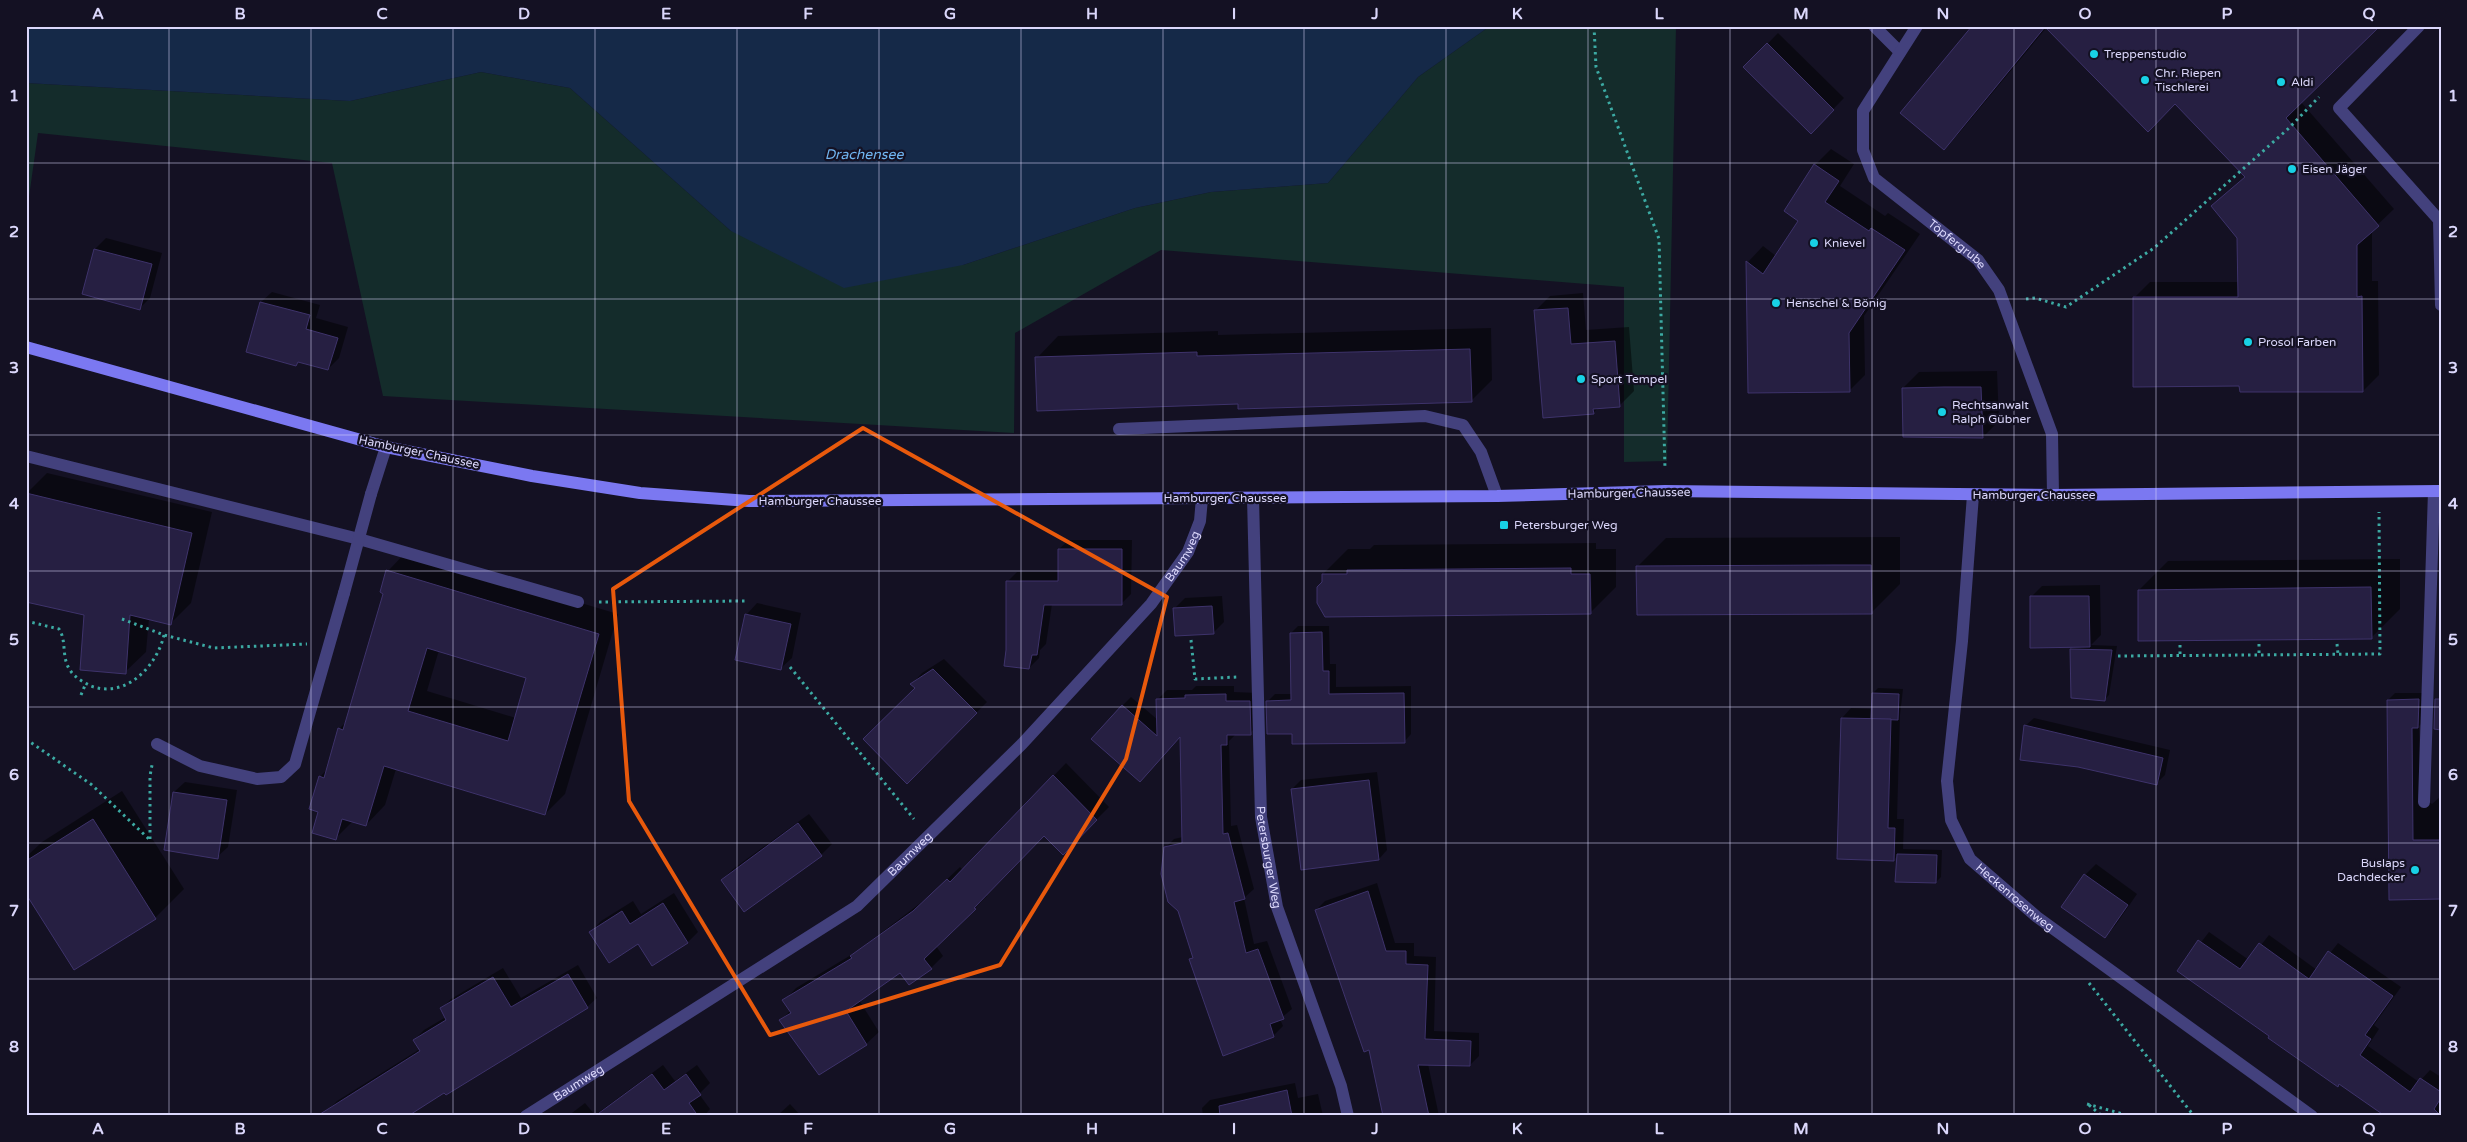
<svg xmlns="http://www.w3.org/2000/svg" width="2467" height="1142" viewBox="0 0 2467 1142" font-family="'Varela Round',sans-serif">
<rect width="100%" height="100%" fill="#141123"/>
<path fill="#142c2b" d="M1490 26H1676L1667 461 1624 462V287L1161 250 1015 333 1014 433 383 396 332 163 38 133 26 218V83L350 101 481 72 570 88 731 231 963 265 1135 208 1211 192 1328 183 1418 77Z"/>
<path fill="#152948" d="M26 26H1490L1418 77 1328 183 1211 192 1135 208 963 265 844 288 731 231 570 88 481 72 350 101 26 83Z"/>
<g fill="#0007" fill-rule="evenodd">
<path d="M1974 26H2378L2301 102 2394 209 2372 230V281H2378L2379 375 2363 391 2241 385 2134 298 2150 282H2239V237L2212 206 2246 176 2175 103 2047 27 1960 132 1944 148Z"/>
<path d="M1778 33 1844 98 1811 132 1745 67Z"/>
<path d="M1831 149 1854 164 1840 186 1885 216 1888 213 1920 234 1864 316 1865 375 1849 391 1749 392 1748 262 1763 246 1776 256 1800 221 1815 165Z"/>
<path d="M106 238 162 253 150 298 140 308 84 294 95 249Z"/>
<path d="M272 292 320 305 316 318 348 327 339 358 328 369 300 361 296 365 261 302Z"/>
<path d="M1583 293 1586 330 1629 327 1634 391 1619 406 1599 407 1593 413 1535 311 1550 296Z"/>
<path d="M1491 328 1492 380 1471 401 1239 402 1037 358 1058 336 1218 331V335Z"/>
<path d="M1997 371 1999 421 1983 437 1903 388 1919 372Z"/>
<path d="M47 473 212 512 191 603 171 623 149 618 146 652 125 672 85 614 26 494Z"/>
<path d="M1900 537V584L1871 613 1637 567 1666 538Z"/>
<path d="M1069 540H1132L1131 594 1121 604H1052L1046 644 1040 650 1039 658 1029 668 1007 650V582L1017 572H1059V549Z"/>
<path d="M1596 543V549H1616V587L1590 613 1323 583V574L1348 549H1370L1374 545Z"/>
<path d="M407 551 618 614 565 794 545 814 396 769 385 805 366 825 353 821 336 838 320 811V777L328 768 339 729 346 722 385 593 388 571ZM439 650 528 677 516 718 427 691Z"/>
<path d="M2400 559V609L2371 638 2139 590 2168 561Z"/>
<path d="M2100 585 2101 635 2091 645 2117 646 2109 695 2104 700 2071 649 2074 646 2031 597 2042 586Z"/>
<path d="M1222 596 1224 622 1213 633 1174 609 1185 598Z"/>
<path d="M757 603 801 613 792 658 781 668 737 659 747 614Z"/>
<path d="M1298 626H1329L1330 664H1336V687L1411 686V734L1404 742 1293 732 1267 702 1275 694H1292L1291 633Z"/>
<path d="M944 659 987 702 907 782 916 688 912 684 922 673Z"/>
<path d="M1196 686H1234V692L1258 693 1259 724 1250 733 1236 734 1229 741 1231 826 1237 825 1254 889 1244 898 1254 944 1267 941 1292 1009 1280 1019 1283 1026 1274 1035 1224 1054 1191 959 1194 956 1165 848 1174 839 1183 837 1181 735 1148 772 1122 706 1131 697 1158 720V699L1167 690H1192Z"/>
<path d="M1878 688 1903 689 1900 715 1897 819H1904L1903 849 1942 850 1941 877 1936 882 1898 855 1894 860 1842 718 1851 708 1872 709 1873 693Z"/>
<path d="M2395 693H2426L2425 720 2419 726 2420 796 2432 804 2441 796V898L2390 899 2388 700Z"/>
<path d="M2034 718 2170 750 2165 775 2156 784 2025 726Z"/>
<path d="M1066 763 1109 807 1063 853 1044 835 986 895 987 896 936 946 943 956 931 968 900 971 859 1000 879 1032 866 1044 781 1020 791 1010 784 1001 796 988 856 952 927 898 960 867 963 870Z"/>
<path d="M1377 772 1387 850 1379 859 1292 789 1301 780Z"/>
<path d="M185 782 237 790 228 847 217 857 174 792Z"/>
<path d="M122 791 184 889 155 918 75 968 26 892V857L42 842Z"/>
<path d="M809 814 832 844 821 855 722 880 733 869Z"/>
<path d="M2096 864 2137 894 2115 926 2105 936 2085 875Z"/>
<path d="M1377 883 1395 943H1414V956L1436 957 1434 1031 1479 1033V1056L1470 1065 1428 1064 1439 1116H1384L1370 1048 1316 910 1325 901Z"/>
<path d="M674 893 698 932 688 942 653 965 639 942 591 932 601 921 633 901 641 914Z"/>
<path d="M2209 932 2249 960 2269 935 2317 970 2338 943 2401 987 2374 1025 2379 1029 2368 1046 2419 1082 2430 1070 2441 1077V1116L2340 1083 2303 1061 2179 971Z"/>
<path d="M578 965 597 998 587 1007 445 1091 327 1111 337 1101 420 1049 414 1040 424 1030 446 1017 441 1009 451 999 503 968 521 998Z"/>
<path d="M663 1065 675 1081 697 1065 710 1083 699 1094 710 1109 704 1116H568L585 1103 595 1115Z"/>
<path d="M1295 1083 1298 1098 1318 1094 1323 1116H1203L1202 1108 1210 1100Z"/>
<path d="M790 1104 801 1116H777Z"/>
</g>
<g fill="#261f42" stroke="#3e336b" fill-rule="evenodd">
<path d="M1972 26H2380L2286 118 2379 226 2357 245V297L2362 296 2363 392H2240L2239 386 2133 387V297H2238L2237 238 2211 206 2245 177 2175 104 2148 132 2045 27 1944 150 1900 113Z"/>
<path d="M1767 43 1834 110 1811 134 1743 67Z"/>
<path d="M1814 164 1839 181 1825 202 1869 231 1871 228 1905 250 1849 333 1850 392 1748 393 1746 261 1763 274 1798 221 1784 211Z"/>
<path d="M94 249 152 264 140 310 82 294Z"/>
<path d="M260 302 310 315 306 329 338 338 328 370 298 362 296 366 246 352Z"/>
<path d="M1568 308 1571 344 1615 341 1620 407 1593 409 1594 414 1543 418 1534 310Z"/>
<path d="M1470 349 1472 402 1238 409V404L1037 411 1035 357 1197 352V356Z"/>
<path d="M1944 387H1981L1983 438 1903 437 1902 388Z"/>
<path d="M26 493 192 533 171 625 130 615 126 674 80 670 84 615 26 602Z"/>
<path d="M1058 549H1122V605H1044L1037 655H1032L1029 669 1004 666 1006 650V581H1058Z"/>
<path d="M1833 565H1871L1872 614 1637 615 1636 566Z"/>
<path d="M1571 568V574H1590L1591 614 1325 617 1317 603V587L1322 582V574H1347V570Z"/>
<path d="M386 570 599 634 545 815 384 766 366 826 342 819 336 840 312 833 318 812 309 809 319 776 324 778 338 728 343 730 383 594 380 592ZM427 648 526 678 508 741 408 711Z"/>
<path d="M2371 587 2372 639 2138 641V590Z"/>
<path d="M2030 596H2089L2090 647 2030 648Z"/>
<path d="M1212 606 1214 634 1175 636 1173 608Z"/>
<path d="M745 614 791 624 781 670 735 660Z"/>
<path d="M1322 632 1323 671H1329V694L1404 693 1405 743 1292 744V734H1267L1266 701 1291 700 1290 633Z"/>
<path d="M2070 649 2112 650 2105 701 2071 698Z"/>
<path d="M933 669 977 713 907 784 863 739 915 688 910 684Z"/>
<path d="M1872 693 1899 694 1898 720 1871 719Z"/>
<path d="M1226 694V701H1250L1251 735H1227V745H1221L1223 834 1228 833 1245 899 1234 902 1246 953 1258 949 1284 1019 1270 1024 1274 1037 1223 1056 1189 959 1193 958 1178 911 1168 902 1161 874 1164 847 1182 843 1180 737 1140 782 1091 739 1122 705 1157 736 1156 699 1185 698V695Z"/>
<path d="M2419 699 2418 728H2412L2413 840H2441V899L2389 900 2387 700Z"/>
<path d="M2435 699H2441V730L2434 729Z"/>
<path d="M1841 718 1891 719 1888 828H1895L1894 861 1837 859Z"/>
<path d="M2024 725 2163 758 2157 785 2078 767 2020 760Z"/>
<path d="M1053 775 1097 820 1063 855 1044 836 974 908 976 909 924 959 932 969 909 985 900 973 846 1011 867 1045 819 1075 779 1020 791 1013 782 1000 852 958 850 956 913 911 947 879 950 882Z"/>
<path d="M1369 780 1379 860 1301 870 1291 789Z"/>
<path d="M173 792 227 800 218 859 164 850Z"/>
<path d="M93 819 156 919 74 970 26 894V861Z"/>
<path d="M798 823 822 856 744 912 721 880Z"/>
<path d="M1897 854 1937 855 1936 883 1895 882Z"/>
<path d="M2084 874 2128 905 2105 938 2061 907Z"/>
<path d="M1368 891 1386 951H1406V964L1428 965 1425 1039 1471 1041 1470 1066 1418 1065 1429 1116H1383L1369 1050 1364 1052 1315 910Z"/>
<path d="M663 903 688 943 652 966 638 944 609 963 589 932 622 911 630 924Z"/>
<path d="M2198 940 2240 969 2259 943 2309 979 2328 951 2393 996 2365 1035 2371 1039 2360 1055 2410 1092 2420 1078 2441 1092V1098L2434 1109 2441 1116H2385L2339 1084 2338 1087 2268 1038 2269 1036 2177 971Z"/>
<path d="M568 974 588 1008 446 1095 444 1093 408 1116H317L420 1051 413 1040 446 1020 440 1008 493 977 511 1007Z"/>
<path d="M652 1074 664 1090 686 1074 701 1095 689 1103 698 1116H595Z"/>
<path d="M1287 1090 1292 1116H1220L1219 1106Z"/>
</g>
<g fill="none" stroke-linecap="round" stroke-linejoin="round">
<g stroke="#3caaa3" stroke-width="3" stroke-dasharray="2.5 4" stroke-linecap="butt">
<path d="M1594 26 1596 67 1659 239 1665 469"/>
<path d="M2026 299 2035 298 2066 307 2154 248 2289 128 2319 97"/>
<path d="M599 602 746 601"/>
<path d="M122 619 164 635 214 648 307 644"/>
<path d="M26 621 59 629C67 641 61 657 70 670 74 677 83 682 91 686 126 699 157 666 164 635"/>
<path d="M1191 640 1195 679 1237 677"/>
<path d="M2259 644V655"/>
<path d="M2337 644 2338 654"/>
<path d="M2180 645V656"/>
<path d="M2118 656 2380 654 2379 512"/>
<path d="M790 667 914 819"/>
<path d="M81 695 86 683"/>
<path d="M26 739 92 785 150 840"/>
<path d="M150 839V776L152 765"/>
<path d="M2089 983 2194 1116"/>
<path d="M2087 1104 2130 1116"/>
<path d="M2089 1105 2102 1116"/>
</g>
<g stroke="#43417d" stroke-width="12">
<path d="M1874 26 1900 52"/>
<path d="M2419 26 2339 108 2439 220 2441 305"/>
<path d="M1119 429 1425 416 1463 425 1481 452 1497 496"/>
<path d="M371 494 386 447"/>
<path d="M157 744 200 766 257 779 281 777 295 764 344 593"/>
<path d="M2424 802 2434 491"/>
</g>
<g stroke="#43417d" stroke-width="12">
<path id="s1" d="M1917 26 1863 111V150L1874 178 1978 260 1999 290 2052 434 2053 495"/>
<path d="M26 456 359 539 578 602"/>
<path id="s2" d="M1973 495 1962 641 1947 781 1951 820 1970 859 2037 917 2312 1116"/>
<path id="s3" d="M1253 498 1261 817 1277 907 1341 1086 1348 1116"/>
<path d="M344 593 371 494"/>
<path id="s4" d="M526 1116 857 906 1022 744 1151 604 1188 552 1200 521 1202 498"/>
</g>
<path stroke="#7b78f1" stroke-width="12" d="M26 347 386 447 532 476 640 493 749 501 1497 496 1665 491 2053 495 2441 491"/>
</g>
<path fill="none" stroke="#e8590c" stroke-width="4" stroke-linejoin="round" d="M863 428 1167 597 1126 759 1000 965 770 1035 629 801 613 589Z"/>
<path fill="none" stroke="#dbd7fb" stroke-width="1" stroke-opacity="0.55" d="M169 26V1116M311 26V1116M453 26V1116M595 26V1116M737 26V1116M879 26V1116M1021 26V1116M1163 26V1116M1304 26V1116M1446 26V1116M1588 26V1116M1730 26V1116M1872 26V1116M2014 26V1116M2156 26V1116M2298 26V1116M26 163H2441M26 299H2441M26 435H2441M26 571H2441M26 707H2441M26 843H2441M26 979H2441"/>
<g fill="#18d1e5" stroke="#141123" stroke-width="2">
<circle cx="2094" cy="54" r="5"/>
<circle cx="2145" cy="80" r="5"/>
<circle cx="2281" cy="82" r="5"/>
<circle cx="2292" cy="169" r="5"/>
<circle cx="1814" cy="243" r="5"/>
<circle cx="1776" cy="303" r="5"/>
<circle cx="2248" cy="342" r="5"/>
<circle cx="1581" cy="379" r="5"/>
<circle cx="1942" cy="412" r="5"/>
<rect x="1499" y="520" width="10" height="10" rx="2.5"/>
<circle cx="2415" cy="870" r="5"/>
</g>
<g text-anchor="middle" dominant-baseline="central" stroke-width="4.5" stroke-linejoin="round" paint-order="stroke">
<g font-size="12" fill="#dbd7fb" stroke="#141123" text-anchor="start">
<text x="2104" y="54">Treppenstudio</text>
<text x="2155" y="73">Chr. Riepen<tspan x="2155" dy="14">Tischlerei</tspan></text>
<text x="2291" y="82">Aldi</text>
<text x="2302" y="169">Eisen Jäger</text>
<text x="1824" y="243">Knievel</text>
<text x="1786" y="303">Henschel &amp; Bönig</text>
<text x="2258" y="342">Prosol Farben</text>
<text x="1591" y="379">Sport Tempel</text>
<text x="1952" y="405">Rechtsanwalt<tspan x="1952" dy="14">Ralph Gübner</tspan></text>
<text x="1514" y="525">Petersburger Weg</text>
<text x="2405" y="863" text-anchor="end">Buslaps<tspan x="2405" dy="14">Dachdecker</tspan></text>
</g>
<g font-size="12" fill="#dbd7fb" stroke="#141123">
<text stroke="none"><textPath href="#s1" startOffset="276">Töpfergrube</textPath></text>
<text transform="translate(419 452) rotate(12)">Hamburger Chaussee</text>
<text transform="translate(1629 493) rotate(-1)">Hamburger Chaussee</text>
<text x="2034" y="495">Hamburger Chaussee</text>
<text x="1225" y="498">Hamburger Chaussee</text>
<text x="820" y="501">Hamburger Chaussee</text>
<text stroke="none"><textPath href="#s4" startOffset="871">Baumweg</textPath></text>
<text stroke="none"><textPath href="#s4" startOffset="466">Baumweg</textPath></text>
<text stroke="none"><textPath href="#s3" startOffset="360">Petersburger Weg</textPath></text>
<text stroke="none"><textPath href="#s2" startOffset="429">Heckenrosenweg</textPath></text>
<text stroke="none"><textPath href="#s4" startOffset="62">Baumweg</textPath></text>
</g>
<g font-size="14" font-style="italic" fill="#70b4f0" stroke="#141123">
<text x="864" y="154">Drachensee</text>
</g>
</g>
<rect width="2467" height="1142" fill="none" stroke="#141123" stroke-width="55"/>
<rect x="28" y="28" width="2412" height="1086" fill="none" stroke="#dbd7fb" stroke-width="2"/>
<g font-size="16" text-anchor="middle" font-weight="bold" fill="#dbd7fb">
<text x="98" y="19">A</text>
<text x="240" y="19">B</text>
<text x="382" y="19">C</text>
<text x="524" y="19">D</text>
<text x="666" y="19">E</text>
<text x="808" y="19">F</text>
<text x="950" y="19">G</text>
<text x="1092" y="19">H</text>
<text x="1234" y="19">I</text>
<text x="1375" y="19">J</text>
<text x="1517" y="19">K</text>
<text x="1659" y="19">L</text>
<text x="1801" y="19">M</text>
<text x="1943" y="19">N</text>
<text x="2085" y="19">O</text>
<text x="2227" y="19">P</text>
<text x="2369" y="19">Q</text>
<text x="14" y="101">1</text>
<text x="2453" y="101">1</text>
<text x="14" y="237">2</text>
<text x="2453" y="237">2</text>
<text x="14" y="373">3</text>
<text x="2453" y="373">3</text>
<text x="14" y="509">4</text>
<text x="2453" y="509">4</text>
<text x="14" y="645">5</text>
<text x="2453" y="645">5</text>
<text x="14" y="780">6</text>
<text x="2453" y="780">6</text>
<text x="14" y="916">7</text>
<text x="2453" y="916">7</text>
<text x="14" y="1052">8</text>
<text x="2453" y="1052">8</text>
<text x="98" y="1134">A</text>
<text x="240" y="1134">B</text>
<text x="382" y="1134">C</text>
<text x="524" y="1134">D</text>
<text x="666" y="1134">E</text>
<text x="808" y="1134">F</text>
<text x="950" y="1134">G</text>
<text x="1092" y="1134">H</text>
<text x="1234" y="1134">I</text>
<text x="1375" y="1134">J</text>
<text x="1517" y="1134">K</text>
<text x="1659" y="1134">L</text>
<text x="1801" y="1134">M</text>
<text x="1943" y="1134">N</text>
<text x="2085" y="1134">O</text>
<text x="2227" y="1134">P</text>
<text x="2369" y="1134">Q</text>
</g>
</svg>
